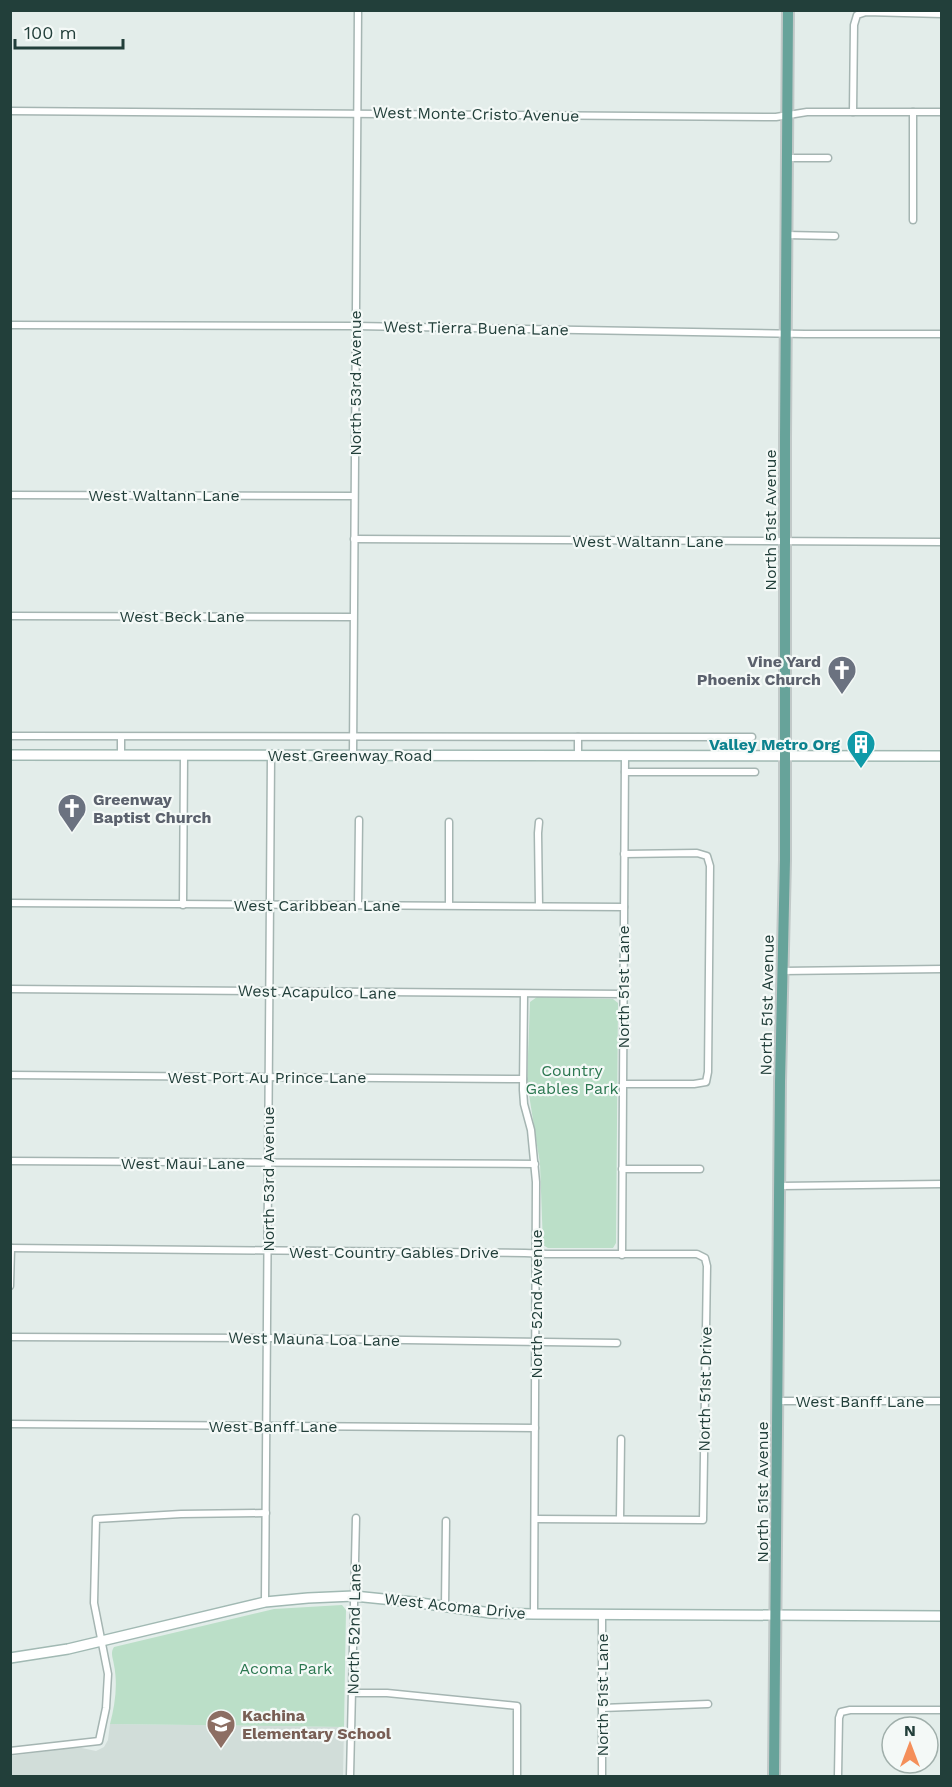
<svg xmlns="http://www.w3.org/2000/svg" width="952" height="1787" viewBox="0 0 952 1787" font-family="'Work Sans',sans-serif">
<rect width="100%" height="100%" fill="#e3edea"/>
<path fill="#d1ddd9" d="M110 1724 344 1727 343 1776H11L10 1756 77 1747 96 1751 104 1747 108 1740Z"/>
<g fill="#bbdfc8">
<path d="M537 997 613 999 618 1003 616 1243 613 1248H548L543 1245 540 1164 527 1082 530 1002Z"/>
<path d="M342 1605 346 1610 344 1727 110 1724C115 1705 118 1685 114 1665 113 1658 110 1653 114 1647L274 1609Z"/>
</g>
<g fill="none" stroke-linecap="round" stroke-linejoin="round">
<g stroke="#a5b5b2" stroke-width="9">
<g id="street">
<path d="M10 111 776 117 807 112H942"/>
<path d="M853 112 854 25 857 15 866 12 942 14"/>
<path d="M786 158H828"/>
<path d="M913 220V112"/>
<path d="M786 235 835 236"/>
<path d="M10 325 355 326 805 334H942"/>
<path d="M10 495 354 496"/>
<path d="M354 539 942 542"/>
<path d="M10 616 353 617"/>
<path d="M10 736 752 737"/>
<path d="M578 737V756"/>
<path d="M121 755V737"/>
<path d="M353 756 358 10"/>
<path d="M625 772H755"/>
<path d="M449 822V905"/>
<path d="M10 903 624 907"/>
<path d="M183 905 184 755"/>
<path d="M358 905 359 820"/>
<path d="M539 906 538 833 539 822"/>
<path d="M782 971 942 969"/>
<path d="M10 989 623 994"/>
<path d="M524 994 523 1090 524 1104 531 1130 536 1182 534 1614"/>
<path d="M10 1075 523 1079"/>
<path d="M623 1084H694L706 1082 708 1072 710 866 707 856 697 853 624 854"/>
<path d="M10 1161 535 1164"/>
<path d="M622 1169H700"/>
<path d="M780 1186 942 1184"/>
<path d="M10 1248 525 1253 547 1254H697L705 1258 707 1266 703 1520 535 1519"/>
<path d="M622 1255 625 756"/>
<path d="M10 1286 11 1248"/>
<path d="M10 1337 267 1338 617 1343"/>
<path d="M778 1401H942"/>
<path d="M10 1424 535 1428"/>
<path d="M620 1519 621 1439"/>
<path d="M265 1602 271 755"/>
<path d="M445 1607 446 1521"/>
<path d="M352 1693H387L517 1706V1776"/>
<path d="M602 1708 708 1704"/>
<path d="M10 1751 99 1741 106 1708 108 1674 94 1603 96 1519 181 1514 266 1513"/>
<path d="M350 1776 356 1518"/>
<path d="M602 1776V1614"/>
<path d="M838 1776 839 1718 841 1712 850 1710H942"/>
</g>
</g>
<g stroke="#a1b9b3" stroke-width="12">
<g id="secondary">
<path d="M10 755 942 756"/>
<path d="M10 1658 68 1649 265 1602 308 1598 354 1596 413 1602 491 1613 534 1614 942 1616"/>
</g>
</g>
<g stroke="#c1c9c8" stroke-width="14">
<path id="primary" d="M774 1776 780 1082 785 860V438L788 10"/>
</g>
<use href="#street" stroke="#fff" stroke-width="6"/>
<use href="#secondary" stroke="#fff" stroke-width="9"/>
<use href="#primary" stroke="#67a39a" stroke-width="10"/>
</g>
<defs>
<g id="church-pin" transform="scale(1.5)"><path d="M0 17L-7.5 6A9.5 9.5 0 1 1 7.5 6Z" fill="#6b7280" stroke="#f4f9f7"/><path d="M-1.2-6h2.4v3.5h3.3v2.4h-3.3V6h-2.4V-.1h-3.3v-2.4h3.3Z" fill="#fff"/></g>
<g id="building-pin" transform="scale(1.5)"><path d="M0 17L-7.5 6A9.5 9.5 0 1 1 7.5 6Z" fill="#0f9aa8" stroke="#f4f9f7"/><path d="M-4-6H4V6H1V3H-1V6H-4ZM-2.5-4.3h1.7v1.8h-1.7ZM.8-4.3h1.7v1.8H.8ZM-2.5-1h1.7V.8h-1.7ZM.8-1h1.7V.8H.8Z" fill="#fff"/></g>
<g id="school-pin" transform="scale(1.5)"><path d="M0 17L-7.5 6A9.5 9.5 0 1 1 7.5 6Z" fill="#8d6e63" stroke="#f4f9f7"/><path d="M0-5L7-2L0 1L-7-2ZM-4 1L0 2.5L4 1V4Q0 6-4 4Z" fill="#fff"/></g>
</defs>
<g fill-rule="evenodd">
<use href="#church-pin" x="842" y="670"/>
<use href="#building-pin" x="861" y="744"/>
<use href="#church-pin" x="72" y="808"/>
<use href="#school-pin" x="221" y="1724"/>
</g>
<g text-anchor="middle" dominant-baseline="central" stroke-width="4.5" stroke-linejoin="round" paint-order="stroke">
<g font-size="16" fill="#223f3a" stroke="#f4f9f7">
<text transform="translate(476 114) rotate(1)">West Monte Cristo Avenue</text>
<text transform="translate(476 328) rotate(1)">West Tierra Buena Lane</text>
<text transform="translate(355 383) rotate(-90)">North 53rd Avenue</text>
<text x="164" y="495">West Waltann Lane</text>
<text transform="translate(770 520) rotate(-90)">North 51st Avenue</text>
<text x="648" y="541">West Waltann Lane</text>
<text x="182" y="616">West Beck Lane</text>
<text x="350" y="755">West Greenway Road</text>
<text x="317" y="905">West Caribbean Lane</text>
<text transform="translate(623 987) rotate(-90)">North 51st Lane</text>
<text transform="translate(317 992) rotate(1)">West Acapulco Lane</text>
<text transform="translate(767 1005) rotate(-89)">North 51st Avenue</text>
<text x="267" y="1077">West Port Au Prince Lane</text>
<text x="183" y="1163">West Maui Lane</text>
<text transform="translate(268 1179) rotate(-90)">North 53rd Avenue</text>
<text x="394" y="1252">West Country Gables Drive</text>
<text transform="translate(536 1304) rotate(-90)">North 52nd Avenue</text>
<text transform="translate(314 1339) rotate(1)">West Mauna Loa Lane</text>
<text transform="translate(705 1389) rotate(-89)">North 51st Drive</text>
<text x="860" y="1401">West Banff Lane</text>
<text x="273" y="1426">West Banff Lane</text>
<text transform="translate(762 1492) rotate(-90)">North 51st Avenue</text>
<text transform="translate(455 1606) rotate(6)">West Acoma Drive</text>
<text transform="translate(354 1629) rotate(-89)">North 52nd Lane</text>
<text transform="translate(602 1695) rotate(-90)">North 51st Lane</text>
</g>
<g font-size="16" font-weight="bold" fill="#5b616d" stroke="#f4f9f7" text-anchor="end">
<text x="821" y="661">Vine Yard<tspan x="821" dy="18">Phoenix Church</tspan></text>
<text x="93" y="799" text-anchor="start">Greenway<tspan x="93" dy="18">Baptist Church</tspan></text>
</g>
<g font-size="16" font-weight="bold" fill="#0d838f" stroke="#f4f9f7" text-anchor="end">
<text x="840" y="744">Valley Metro Org</text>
</g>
<g font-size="16" fill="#2b7750" stroke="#f4f9f7">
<text x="572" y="1070">Country<tspan x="572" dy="18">Gables Park</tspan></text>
<text x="286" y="1668">Acoma Park</text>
</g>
<g font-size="16" font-weight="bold" fill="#785e54" stroke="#f4f9f7" text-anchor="start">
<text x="242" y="1715">Kachina<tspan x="242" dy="18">Elementary School</tspan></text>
</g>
</g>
<rect width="952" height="1787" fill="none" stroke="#223f3a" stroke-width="24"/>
<g transform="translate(910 1745)"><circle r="28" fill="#f4f9f7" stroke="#a0afab" stroke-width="1.5"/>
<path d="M0-4.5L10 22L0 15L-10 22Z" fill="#f48f5a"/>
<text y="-9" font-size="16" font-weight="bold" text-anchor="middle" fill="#223f3a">N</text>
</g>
<path d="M15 39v9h108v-9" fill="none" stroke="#223f3a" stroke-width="3"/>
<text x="24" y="39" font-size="18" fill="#223f3a" stroke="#f4f9f7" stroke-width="4.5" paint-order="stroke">100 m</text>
</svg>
